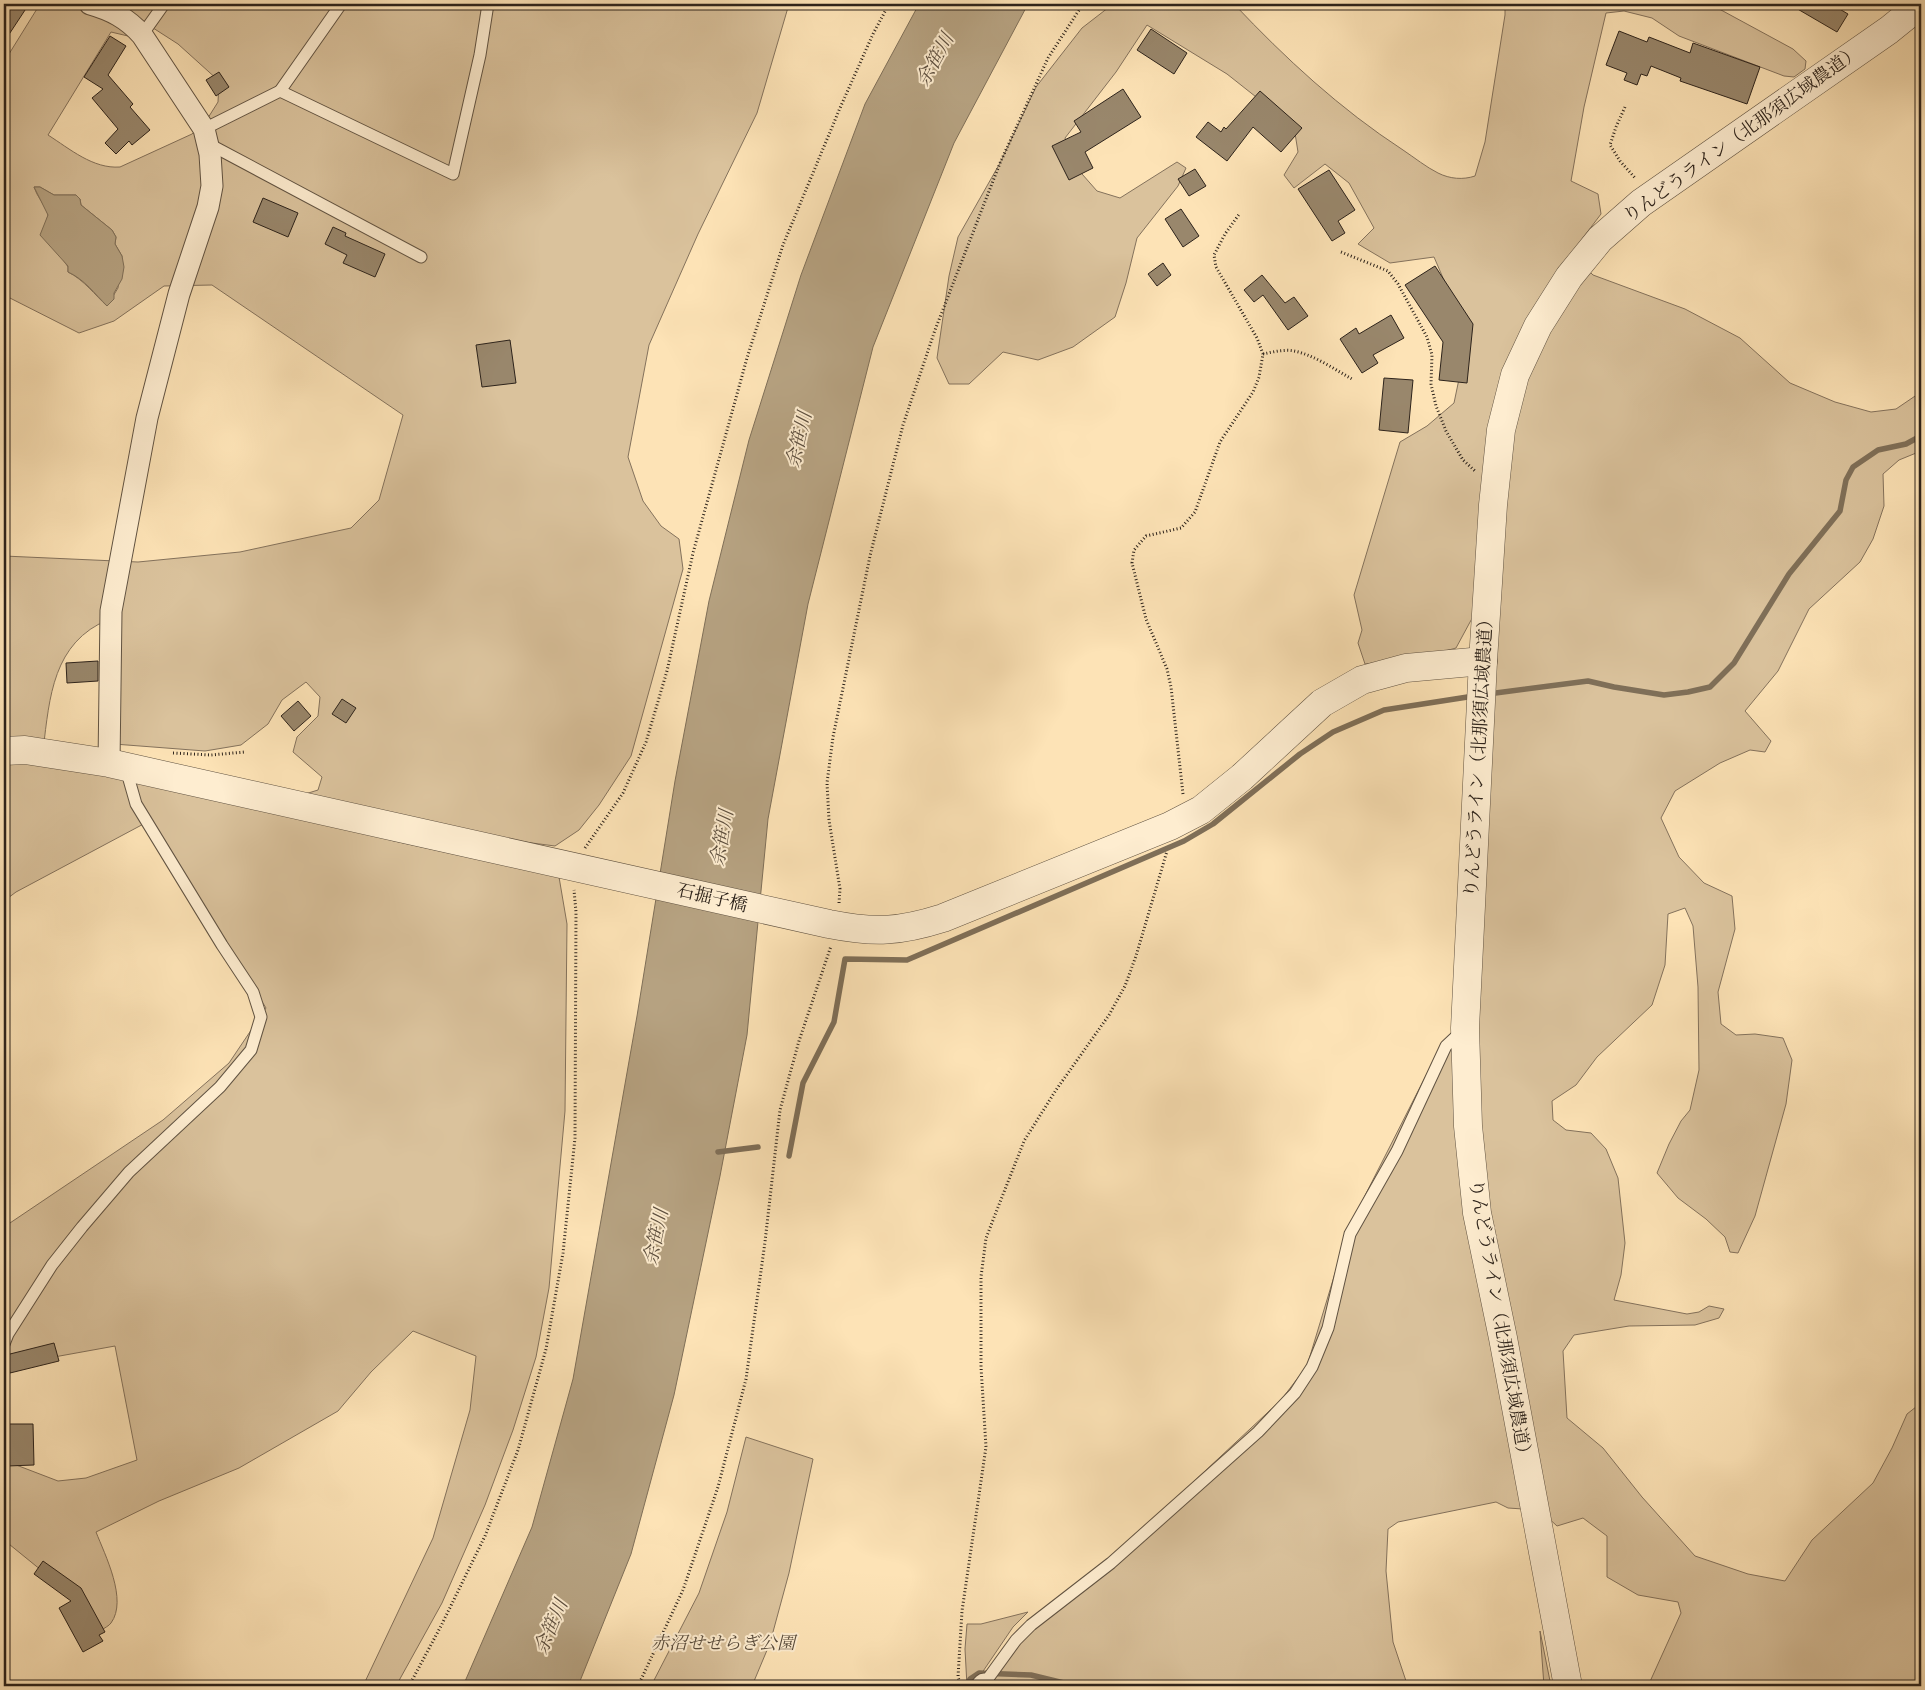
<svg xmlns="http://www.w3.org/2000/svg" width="1925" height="1690" viewBox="0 0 1925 1690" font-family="Cardo,'Noto Serif JP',serif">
<rect width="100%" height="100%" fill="#fde3b6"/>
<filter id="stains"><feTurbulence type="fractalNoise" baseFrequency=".004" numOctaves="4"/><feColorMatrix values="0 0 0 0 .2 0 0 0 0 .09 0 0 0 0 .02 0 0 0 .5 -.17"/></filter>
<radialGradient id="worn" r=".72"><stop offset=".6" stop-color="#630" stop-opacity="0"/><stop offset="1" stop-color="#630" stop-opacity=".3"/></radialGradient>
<g fill="#dac29c" stroke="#84725c" fill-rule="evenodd">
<path d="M40 4C65 4 95 4 116 20 121 24 124 31 128 36L111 32 48 135C70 149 93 169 120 167L192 134 206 121 218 102 219 81 178 44 136 17 107 4H789L757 113 698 234 649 345 628 457 643 501 661 526 679 539 683 569 631 756 599 805 579 830 555 846 448 832 388 818 390 840 559 877 567 924 565 1111 549 1288 536 1357 513 1430 485 1505 442 1603 396 1686H363L433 1538 470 1410 476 1356 413 1331 371 1372 338 1411 239 1468 159 1501 96 1532C105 1555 128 1600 111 1623 109 1626 104 1628 102 1630L52 1579 4 1540V1466L11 1463 58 1481 86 1478 137 1460 115 1346 32 1361 4 1362V1227L163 1120 229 1063 266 1008 151 820 16 892 4 901V556L138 562 240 552 351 528 379 500 403 415 212 285 164 286 114 321 79 333 4 295V62ZM34 187H40L54 195H76L80 199 81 205 112 230 116 237 115 244 122 256 118 288 107 306C95 295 84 280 68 272V267C62 258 46 234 46 224 46 219 49 217 47 212 44 203 37 197 34 187ZM99 624 115 625 114 744 205 751 241 745 268 724 282 700 306 682 320 697 318 716 297 737 293 752 322 777 318 790 270 805 42 758C49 708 49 651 99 624Z"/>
<path d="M1113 4H1234C1285 58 1340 109 1403 150 1415 158 1426 167 1438 173 1450 179 1463 180 1475 176L1485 142 1505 15V4H1710L1793 49 1806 61 1805 69 1794 77 1784 76 1679 36 1652 18 1624 11 1606 13 1584 107 1571 181 1598 194 1601 214 1582 239 1577 259 1593 275 1685 309 1740 338 1790 383 1835 402 1871 412 1896 409 1921 392V451L1899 460 1883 474 1884 506 1873 539 1860 562 1809 609 1778 671 1745 711 1771 741 1765 752 1750 750 1720 763 1675 791 1661 818 1679 857 1704 883 1732 896 1735 929 1718 992 1721 1024 1736 1035 1755 1034 1783 1038 1792 1060 1786 1104 1755 1216 1738 1253 1730 1252 1725 1237 1706 1219 1678 1198 1657 1173 1669 1144 1681 1121 1690 1110 1699 1070 1698 987 1693 926 1685 908 1668 914 1665 965 1652 1005 1597 1057 1576 1085 1552 1101 1553 1120 1566 1130 1591 1133 1606 1149 1618 1178 1625 1243 1621 1275 1614 1300 1687 1314 1699 1312 1709 1306 1724 1309 1719 1318 1695 1325 1629 1326 1574 1335 1563 1351 1567 1418 1603 1448 1642 1497 1695 1556 1748 1574 1785 1581 1812 1540 1873 1483 1892 1448 1907 1414 1921 1403V1686H1648L1681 1613 1678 1602 1638 1595 1607 1577V1536L1583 1518 1557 1526 1543 1513 1523 1509 1508 1508 1496 1502 1398 1522 1388 1529 1386 1571 1393 1642 1406 1681 1418 1686H985L997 1667 1033 1630 1121 1562 1143 1529 1281 1400 1307 1366 1349 1227 1444 1040 1470 1014 1476 611 1456 648 1423 657 1365 664 1358 643 1362 630 1354 595 1400 442 1427 426 1454 403 1464 355 1459 315 1434 257 1390 263 1358 244 1374 228 1349 183 1325 164 1294 188 1284 175 1298 152 1294 127 1227 74 1147 25 1116 72 1065 138 1075 166 1097 191 1120 198 1177 162 1186 168 1178 186 1137 238 1126 283 1115 317 1073 347 1038 360 1003 352 969 384H949L937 358 949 276 958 237 1000 163 1036 87 1082 28Z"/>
<path d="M746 1437 813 1459 789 1573 770 1643 752 1686H651L699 1593 727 1512Z"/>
<path d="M1028 1612 1013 1627 973 1686H967L965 1649 967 1624H981Z"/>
<path d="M1540 1631 1551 1686H1544Z"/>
</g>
<g fill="#b6a281" stroke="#7f6f58">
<path d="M919 4H1028L954 143 873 347 808 604 768 819 747 1035 720 1176 674 1395 631 1554 578 1686H463L532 1527 573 1379 637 1016 675 781 709 601 749 440 801 275 865 104Z"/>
<path d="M34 187H40L54 195H76L80 199 81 205 112 230 116 237 115 244 122 256 124 267 122 279 114 293V299L107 306C95 294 84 279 68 272V266L40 235 48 215Z"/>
</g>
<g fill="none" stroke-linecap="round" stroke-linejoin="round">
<g stroke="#7f6f58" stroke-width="5.5">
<path d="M1488 694 1588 681 1614 687 1664 695 1688 692 1710 687 1734 663 1789 574 1840 511 1846 480 1853 467 1878 450 1906 444 1917 438 1921 431"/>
<path d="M718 1152 758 1147"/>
<path d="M789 1156 803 1083 834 1022 845 959 907 960 1184 841 1213 824 1300 754 1333 732 1384 710 1474 696"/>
<path d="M966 1686 970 1679 979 1673 1031 1675 1076 1686"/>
</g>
</g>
<g fill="#99876c" stroke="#2d231b">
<path d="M8 4H29L4 42V10Z"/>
<path d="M1789 4H1831L1848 14 1837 32Z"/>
<path d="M1151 29 1187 53 1174 74 1137 50Z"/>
<path d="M1619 31 1647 42 1649 37 1690 53 1693 43 1760 67 1747 104 1680 81 1681 78 1651 66 1647 76 1641 74 1637 85 1624 80 1627 73 1606 65Z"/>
<path d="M110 36 126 46 108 75 133 104 130 107 150 130 132 145 129 141 116 154 105 143 118 129 92 98 103 89 84 77Z"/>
<path d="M219 72 229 87 216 96 206 80Z"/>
<path d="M1123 89 1141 117 1085 152 1093 168 1069 180 1052 146 1081 132 1074 121Z"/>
<path d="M1260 91 1302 128 1281 152 1253 127 1227 161 1196 137 1208 122 1221 132 1224 127 1226 129Z"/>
<path d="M1195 169 1206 186 1189 196 1178 179Z"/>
<path d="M1329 170 1355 210 1338 221 1345 233 1332 241 1298 189Z"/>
<path d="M263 198 298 213 288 237 253 222Z"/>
<path d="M1181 209 1199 236 1183 247 1165 219Z"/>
<path d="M333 227 346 233 345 236 385 254 375 277 343 263 347 255 325 244Z"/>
<path d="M1163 263 1171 275 1157 286 1148 274Z"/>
<path d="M1435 266 1473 324 1467 383 1439 380 1443 342 1405 285Z"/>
<path d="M1262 275 1285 303 1294 297 1308 316 1288 330 1263 295 1254 302 1244 290Z"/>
<path d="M1391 315 1404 338 1373 355 1378 363 1362 373 1340 339 1356 328 1359 334Z"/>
<path d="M510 340 516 383 482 387 476 345Z"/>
<path d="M1384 378 1413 380 1408 433 1379 430Z"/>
<path d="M98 661V681L67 683 66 663Z"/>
<path d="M342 699 356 708 346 723 332 714Z"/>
<path d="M298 701 311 716 294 731 281 716Z"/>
<path d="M54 1343 59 1361 10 1373 6 1355Z"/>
<path d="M6 1424H33L34 1465 7 1466Z"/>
<path d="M43 1561 81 1588 105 1632 99 1635 103 1641 83 1652 59 1608 71 1601 34 1574Z"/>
</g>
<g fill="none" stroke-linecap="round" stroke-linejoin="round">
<g stroke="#615342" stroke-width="13">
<g id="service">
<path d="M142 35 164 4"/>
<path d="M280 91 453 174 480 55 488 4"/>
<path d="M204 129 280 91 341 4"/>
<path d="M207 143 421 257"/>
<path d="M4 1344 8 1334 52 1265 82 1227 129 1172 220 1087 251 1050 261 1017 253 992 222 945 136 804 126 769"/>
<path d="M984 1684 1016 1640 1031 1625 1111 1563 1258 1432 1295 1393 1312 1367 1328 1328 1350 1234 1397 1151 1446 1046 1462 1031"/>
</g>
</g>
<g stroke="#615342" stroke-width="23">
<g id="minor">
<path d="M90 4C111 10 127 18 142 35L204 129 210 154 212 186 208 207 179 294 147 418 111 611 109 763"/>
<path d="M982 1686 984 1684"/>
</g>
</g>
<g stroke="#615342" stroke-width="29">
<g id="tertiary">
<path d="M4 751 25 750 109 763 829 924C874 933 899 932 943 918L1170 826 1201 810 1242 777 1322 703 1362 680 1406 668 1483 661"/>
<path d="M1568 1686 1503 1338 1477 1213 1468 1126 1465 1028 1483 661 1493 505 1501 430 1515 375 1538 326 1569 277 1600 239 1641 203 1889 30 1921 4"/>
</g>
</g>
<g stroke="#2d231b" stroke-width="3" stroke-dasharray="1 2.5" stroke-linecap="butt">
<path d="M1625 107 1616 127 1610 145 1620 161 1636 179"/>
<path d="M1341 252 1388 271 1398 284 1427 337 1432 355 1431 384 1436 406 1446 431 1463 460 1475 471"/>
<path d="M1263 354C1273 352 1284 349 1294 351 1314 355 1334 369 1352 379"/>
<path d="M173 753 211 755 245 752"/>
<path d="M1183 794 1171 687 1167 669 1146 619 1132 563 1134 550 1146 536 1181 528 1195 512 1220 442 1253 392 1259 377 1263 354 1257 338 1216 267 1214 255 1225 234 1240 213"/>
<path d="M585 848 623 793 646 742 667 671 693 553 747 358 783 245 840 108 873 34 889 4"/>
<path d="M839 903 840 889 829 820 827 783 833 737 870 556 903 425 935 330 1000 163 1048 58 1083 4"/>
<path d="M409 1686 441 1626 485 1536 518 1450 546 1349 563 1253 575 1138 576 912 574 890"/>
<path d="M638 1686 683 1590 718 1487 746 1379 765 1242 780 1110 799 1041 831 946"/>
<path d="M961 1686 958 1677 962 1611 986 1447 981 1367V1277L986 1238 1024 1141 1056 1090 1109 1015 1125 986 1136 956 1167 851"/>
</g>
<use href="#service" stroke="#feedd0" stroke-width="11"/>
<use href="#minor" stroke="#feedd0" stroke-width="21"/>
<use href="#tertiary" stroke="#feedd0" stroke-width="28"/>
</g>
<g text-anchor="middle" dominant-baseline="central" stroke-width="4" stroke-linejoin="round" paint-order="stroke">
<g font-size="18" fill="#2d231b" stroke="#feedd0">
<text transform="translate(1742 134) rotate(-36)">りんどうライン（北那須広域農道）</text>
<text transform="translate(1479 754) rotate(-87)">りんどうライン（北那須広域農道）</text>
<text transform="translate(712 898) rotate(13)">石掘子橋</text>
<text transform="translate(1500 1321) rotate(80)">りんどうライン（北那須広域農道）</text>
</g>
<g font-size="18" font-style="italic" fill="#584b3b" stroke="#feedd0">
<text x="723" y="1643">赤沼せせらぎ公園</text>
</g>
<g font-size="19" font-style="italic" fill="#5d4f3f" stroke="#feedd0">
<text transform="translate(935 60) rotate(-61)">余笹川</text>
<text transform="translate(799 440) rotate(-77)">余笹川</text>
<text transform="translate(722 838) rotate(-80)">余笹川</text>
<text transform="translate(656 1237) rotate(-78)">余笹川</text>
<text transform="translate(551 1627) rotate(-67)">余笹川</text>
</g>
</g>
<rect width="1925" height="1690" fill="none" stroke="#fde3b6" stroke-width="20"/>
<rect x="5" y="5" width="1915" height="1680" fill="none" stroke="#2d231b" stroke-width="2.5"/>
<rect x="10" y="10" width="1905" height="1670" fill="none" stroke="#2d231b"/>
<rect width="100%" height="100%" filter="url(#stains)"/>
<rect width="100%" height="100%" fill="url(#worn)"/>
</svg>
